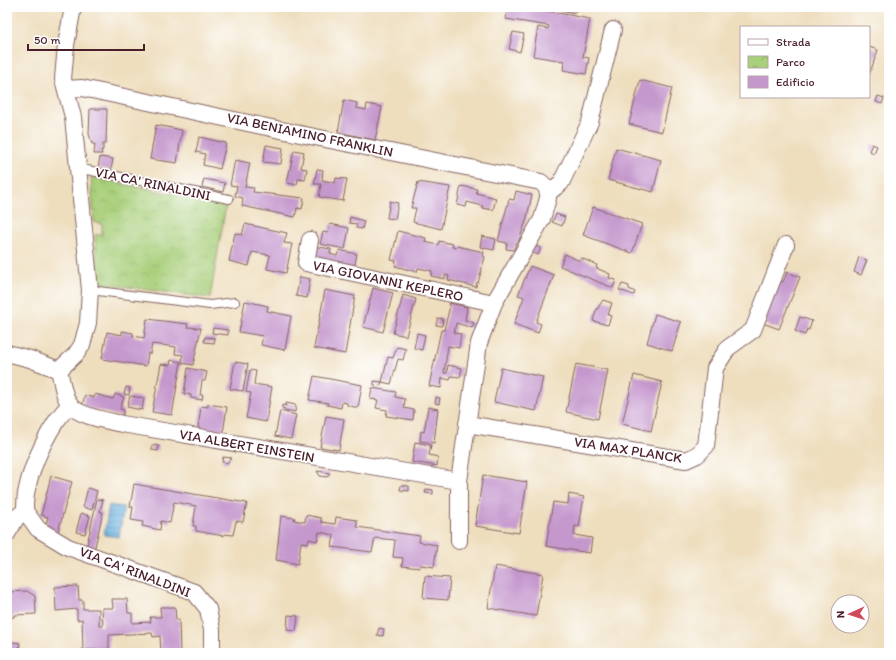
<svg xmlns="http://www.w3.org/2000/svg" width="896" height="660" viewBox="0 0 896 660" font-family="Itim,sans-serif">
<defs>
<pattern id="park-crowns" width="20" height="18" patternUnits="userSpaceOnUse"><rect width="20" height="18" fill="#a8cf79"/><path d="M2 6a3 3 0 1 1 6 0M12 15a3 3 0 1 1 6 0" fill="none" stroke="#92b169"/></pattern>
<pattern id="water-rules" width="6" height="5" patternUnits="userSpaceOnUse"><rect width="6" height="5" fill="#65aedc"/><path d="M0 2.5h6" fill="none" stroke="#558db3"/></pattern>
</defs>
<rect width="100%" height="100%" fill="#fff"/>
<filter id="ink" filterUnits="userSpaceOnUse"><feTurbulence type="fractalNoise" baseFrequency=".025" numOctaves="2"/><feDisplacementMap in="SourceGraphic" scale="8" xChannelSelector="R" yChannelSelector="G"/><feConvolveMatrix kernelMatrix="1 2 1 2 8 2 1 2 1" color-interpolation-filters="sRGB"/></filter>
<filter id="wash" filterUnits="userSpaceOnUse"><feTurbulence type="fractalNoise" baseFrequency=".012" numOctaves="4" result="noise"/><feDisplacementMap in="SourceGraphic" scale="16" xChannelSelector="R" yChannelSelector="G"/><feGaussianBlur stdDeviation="0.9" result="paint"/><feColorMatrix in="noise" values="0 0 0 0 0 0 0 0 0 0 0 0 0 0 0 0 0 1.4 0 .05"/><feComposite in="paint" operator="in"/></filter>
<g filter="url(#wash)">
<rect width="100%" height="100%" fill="#eedebe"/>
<path fill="url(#park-crowns)" stroke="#797752" d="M91 177 226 205 210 298 98 283 95 235H102V224L94 222Z"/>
<path fill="url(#water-rules)" stroke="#586684" d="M109 505 124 507 119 537 104 535Z"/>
<g id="blocks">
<g fill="#c598cd">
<path d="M508 7H527L590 19 583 57 589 58 586 74 563 70 564 61 533 56 538 27 548 29 549 26 506 19Z"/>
<path d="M556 7H576L575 13 556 9Z"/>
<path d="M513 32 524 34 520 52 509 49Z"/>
<path d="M869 47 878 50 869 75Z"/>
<path d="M640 80 672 88 662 132 629 124Z"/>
<path d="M878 96 884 98 882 104 876 102Z"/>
<path d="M344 100 357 103 356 108 366 110 367 104 382 107 375 140 338 132Z"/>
<path d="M90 109H107L106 144H103V150H101L102 154H94L95 144H92L89 134Z"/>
<path d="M156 125 182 130 177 163 150 159Z"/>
<path d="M199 137 226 143 220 169 203 165 205 154 196 152Z"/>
<path d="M872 144 877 146 874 153 869 151Z"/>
<path d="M266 145 283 148 281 164 263 162Z"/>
<path d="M616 148 661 160 653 192 608 180Z"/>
<path d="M294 150 304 152 301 168 307 169 305 180 298 179 297 185 287 183Z"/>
<path d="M100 157 113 159 111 170 98 168Z"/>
<path d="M235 160 250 163 245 187 254 188 253 192 304 198 302 209 297 208 295 217 242 206 243 198 235 196 237 186 230 185Z"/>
<path d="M317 169 323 170 322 180 335 183 336 178 347 179 343 201 319 197 321 184H314Z"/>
<path d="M204 179 225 183 223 192 202 187Z"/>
<path d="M418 182 450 187 441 229 413 222 416 208H411Z"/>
<path d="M461 186 477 189 476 193 496 198 493 210 482 208 483 206 467 202 466 207 457 205Z"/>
<path d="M516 191 532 195 526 221 518 243H516L514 250 506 249 507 243 498 241 509 199 514 200Z"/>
<path d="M390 201 398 203 395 219 387 218Z"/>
<path d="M593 207 642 224 632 253 583 235Z"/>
<path d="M556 214 565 217 562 226 552 222Z"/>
<path d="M350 217 364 221 362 229 356 228 357 224 349 223Z"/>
<path d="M245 224 287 233 284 243 292 244 286 273 267 269 270 255 252 252 249 266 229 261 235 233 242 235Z"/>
<path d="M330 224 349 228 345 249 320 244 323 232 328 233Z"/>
<path d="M398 231 426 238 425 242 438 245 439 241 453 244 452 247 456 248 457 246 484 252 483 256 485 257 478 283 477 282 476 287 448 280 449 276 445 275V279L431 276 432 271 418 268 417 272 395 266 396 261 391 260Z"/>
<path d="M482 236 496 239 494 250 480 247Z"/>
<path d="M532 245 541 248 538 255 529 251Z"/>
<path d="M313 246 331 249 330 254 337 256 339 250 357 254 353 274 309 265Z"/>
<path d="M565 254 580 261 581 258 597 265 596 268 610 274 609 278 616 280 613 288 560 266Z"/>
<path d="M859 257 867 260 861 275 854 272Z"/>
<path d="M530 266 554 275 536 322 541 324 538 333 514 324 524 297 518 295Z"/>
<path d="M787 272 800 277 779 329 760 322 777 280 783 282Z"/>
<path d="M300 277 310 279 307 298 296 296Z"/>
<path d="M622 284 629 286V289L635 292 634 295 619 290Z"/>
<path d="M373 288 393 293 383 332 363 327Z"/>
<path d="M325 290 355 296 345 354 314 348Z"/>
<path d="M403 295 416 299 406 336 393 333Z"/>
<path d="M603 300 612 303 608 315 611 316 608 325 593 321 596 311Z"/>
<path d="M245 301 268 306 267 311 291 316 285 350 261 345 263 336 239 332Z"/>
<path d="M449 303 467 307 465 320 474 323 472 328 456 323 454 333 461 334 459 348 448 346 444 373H447L448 365 462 368 460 377 451 376 450 380 442 378 441 388 429 386 441 330H444L450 306 448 305Z"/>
<path d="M655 314 681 322 672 351 647 343Z"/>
<path d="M800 317 812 321 809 330 807 329 805 335 795 331Z"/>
<path d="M438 318 443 319 442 326 436 325Z"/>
<path d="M147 319 188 324 187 327 201 328 193 365 182 363 183 355 175 354 176 347 152 344 150 354 148 353 146 366 102 359 107 332 122 335V331L133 333V336L144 338Z"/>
<path d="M213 328 228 330V335L212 333Z"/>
<path d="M417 333 425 335 422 350 414 348Z"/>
<path d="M205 337 215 338 214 343 204 342Z"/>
<path d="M397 347 406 349 403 360 398 359 391 384 382 382 388 357 393 358Z"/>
<path d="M171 360 181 362 172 415 152 412 161 364 170 365Z"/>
<path d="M235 362 248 364 243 391 230 389Z"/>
<path d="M576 364 608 370 598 419 566 412Z"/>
<path d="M188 368 207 372 205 381H202L200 395H203L202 400 191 398V395L184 394Z"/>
<path d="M501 368 543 377 536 411 494 402Z"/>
<path d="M250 370 256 371 254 384 272 387 266 422 246 418 251 393 246 392Z"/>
<path d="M634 375 662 382 651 431 622 424Z"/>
<path d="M314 376 362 385 358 408 347 405V403L342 402 341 408 327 405 328 403 309 400Z"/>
<path d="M374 381 382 382 380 386 374 385Z"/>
<path d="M126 387 130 388 129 395 124 394Z"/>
<path d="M372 388 396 392 395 397 405 399 404 408 414 410 413 420 386 416 387 410 376 408 378 400 370 399Z"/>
<path d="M95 394 113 399 115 394 124 397 120 409 124 410 122 417 82 406 85 395 94 398Z"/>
<path d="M130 396 144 398 142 410 127 407Z"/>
<path d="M436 397 440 398 439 404 435 403Z"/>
<path d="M286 403 296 405 295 412 285 410V409L282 408V405L286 406Z"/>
<path d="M208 404 227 407 223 433 198 429 201 406 208 407Z"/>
<path d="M428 407 438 409 434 443 420 441 421 431 424 432Z"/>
<path d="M280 411 296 415 291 439 275 436Z"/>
<path d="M326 416 344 419 339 450 320 447Z"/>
<path d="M415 442 431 445 429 455 438 457 437 466 412 462Z"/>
<path d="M152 445 159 446 158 451 152 450Z"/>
<path d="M223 457 232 458 229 460 228 463 222 462Z"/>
<path d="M317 471 330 473 327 477 320 476Z"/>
<path d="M483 475 527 482 519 533 475 526Z"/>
<path d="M51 476 72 482 58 532 45 528 48 517 41 515Z"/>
<path d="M134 484 247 503 243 522 236 521 233 535 224 534V536L196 531V526H193L196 506 174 502 170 523 161 521 160 530 142 526 143 522 131 520 133 507H130Z"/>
<path d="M401 485 409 486V491L400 490Z"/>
<path d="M88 488 97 491 92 510 83 507Z"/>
<path d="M426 489 433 490V494L425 493Z"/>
<path d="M569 494 584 497 579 527 575 526 574 535 592 538 590 553 546 546 553 502 568 504Z"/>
<path d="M97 499 103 500 100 512H103L94 551 86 549Z"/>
<path d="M81 513 90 516 85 534 76 532Z"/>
<path d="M306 515 321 518V522L335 524 336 517 357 520V527L420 536 419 542 437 545 434 567 421 565 420 568 402 566 403 558 393 557 395 540 375 538 372 552 332 547 334 535 319 532 317 541 309 539 308 543 301 542 298 564 276 560 281 516 295 518 294 520 305 522Z"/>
<path d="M495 566 543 574 536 616 488 608Z"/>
<path d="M425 576 450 578 448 600 423 598Z"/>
<path d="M78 586 79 600H83V609H99V626H103L102 608H113L112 599H127L128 613H132V623L151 622 150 617H161L160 607H175L176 620H179L180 653H161L160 636 153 637 152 633 109 635V649L83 650 82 619 77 620V609L56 611 55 587Z"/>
<path d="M27 591 35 596 36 614 14 615V617L7 618V592Z"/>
<path d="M288 615 298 616 296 631 287 630Z"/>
<path d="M379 628 384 629 383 636 377 635Z"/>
<path d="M7 641 20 643 19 649 31 651V653H7Z"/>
</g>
</g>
</g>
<g filter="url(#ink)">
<use href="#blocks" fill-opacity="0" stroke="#83625e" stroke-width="1"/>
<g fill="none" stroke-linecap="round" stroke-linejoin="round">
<g stroke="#83625e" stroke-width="10">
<g id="service">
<path d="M78 171 87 170 229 199"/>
<path d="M90 290 210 305 235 302"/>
</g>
</g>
<g stroke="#83625e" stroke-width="18">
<g id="minor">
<path d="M66 89 82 88 300 134 541 182 546 187 548 193V198L542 219 494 303 479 343 459 481V541"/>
<path d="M548 193 561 183 590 122 613 30"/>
<path d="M310 240 306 263 494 303"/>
<path d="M7 353 30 359 59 370"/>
<path d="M59 370C62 381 63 396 70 405 78 416 109 421 122 424L459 481"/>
<path d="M59 370 76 354 82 345 88 323 90 290 73 117 63 79 66 45 73 7"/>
<path d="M70 405C51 422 32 464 27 489 25 496 25 504 25 511L38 529 68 547 194 592 208 609 212 630V653"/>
<path d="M467 424 686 460 697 455 706 446 715 368 728 348 753 330 786 245"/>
<path d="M7 534 17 517 25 511"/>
</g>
</g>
<use href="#service" stroke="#fff" stroke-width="8"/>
<use href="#minor" stroke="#fff" stroke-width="16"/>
</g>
</g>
<g text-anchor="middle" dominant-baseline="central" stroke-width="3.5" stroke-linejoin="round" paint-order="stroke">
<g font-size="14" fill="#4a1f2b" stroke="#fff">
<text transform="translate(310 135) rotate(12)">VIA BENIAMINO FRANKLIN</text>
<text transform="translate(153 184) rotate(12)">VIA CA' RINALDINI</text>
<text transform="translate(388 281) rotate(12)">VIA GIOVANNI KEPLERO</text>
<text transform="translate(247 446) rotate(10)">VIA ALBERT EINSTEIN</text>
<text transform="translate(628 450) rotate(9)">VIA MAX PLANCK</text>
<text transform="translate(135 572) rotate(21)">VIA CA' RINALDINI</text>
</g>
</g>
<rect width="896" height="660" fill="none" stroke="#fff" stroke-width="24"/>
<rect x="740" y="26" width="130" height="72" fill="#ffffff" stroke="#b7a5aa"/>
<rect x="748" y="39" width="20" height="6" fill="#ffffff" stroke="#b7a5aa"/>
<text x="776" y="46" font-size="12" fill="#4a1f2b">Strada</text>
<rect x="748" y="56" width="20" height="12" fill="url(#park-crowns)" stroke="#b7a5aa"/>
<text x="776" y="66" font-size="12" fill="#4a1f2b">Parco</text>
<rect x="748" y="76" width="20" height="12" fill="#c598cd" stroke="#b7a5aa"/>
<text x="776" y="86" font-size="12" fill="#4a1f2b">Edificio</text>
<g transform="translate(850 614) rotate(267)"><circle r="19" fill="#ffffff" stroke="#b7a5aa"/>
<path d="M0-3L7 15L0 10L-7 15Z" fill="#d1495b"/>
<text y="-6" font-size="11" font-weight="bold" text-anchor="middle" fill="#4a1f2b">N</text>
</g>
<path d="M28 44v6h116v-6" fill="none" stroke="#4a1f2b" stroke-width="2"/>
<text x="34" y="44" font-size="12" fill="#4a1f2b" stroke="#ffffff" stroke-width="3" paint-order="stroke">50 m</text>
</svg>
